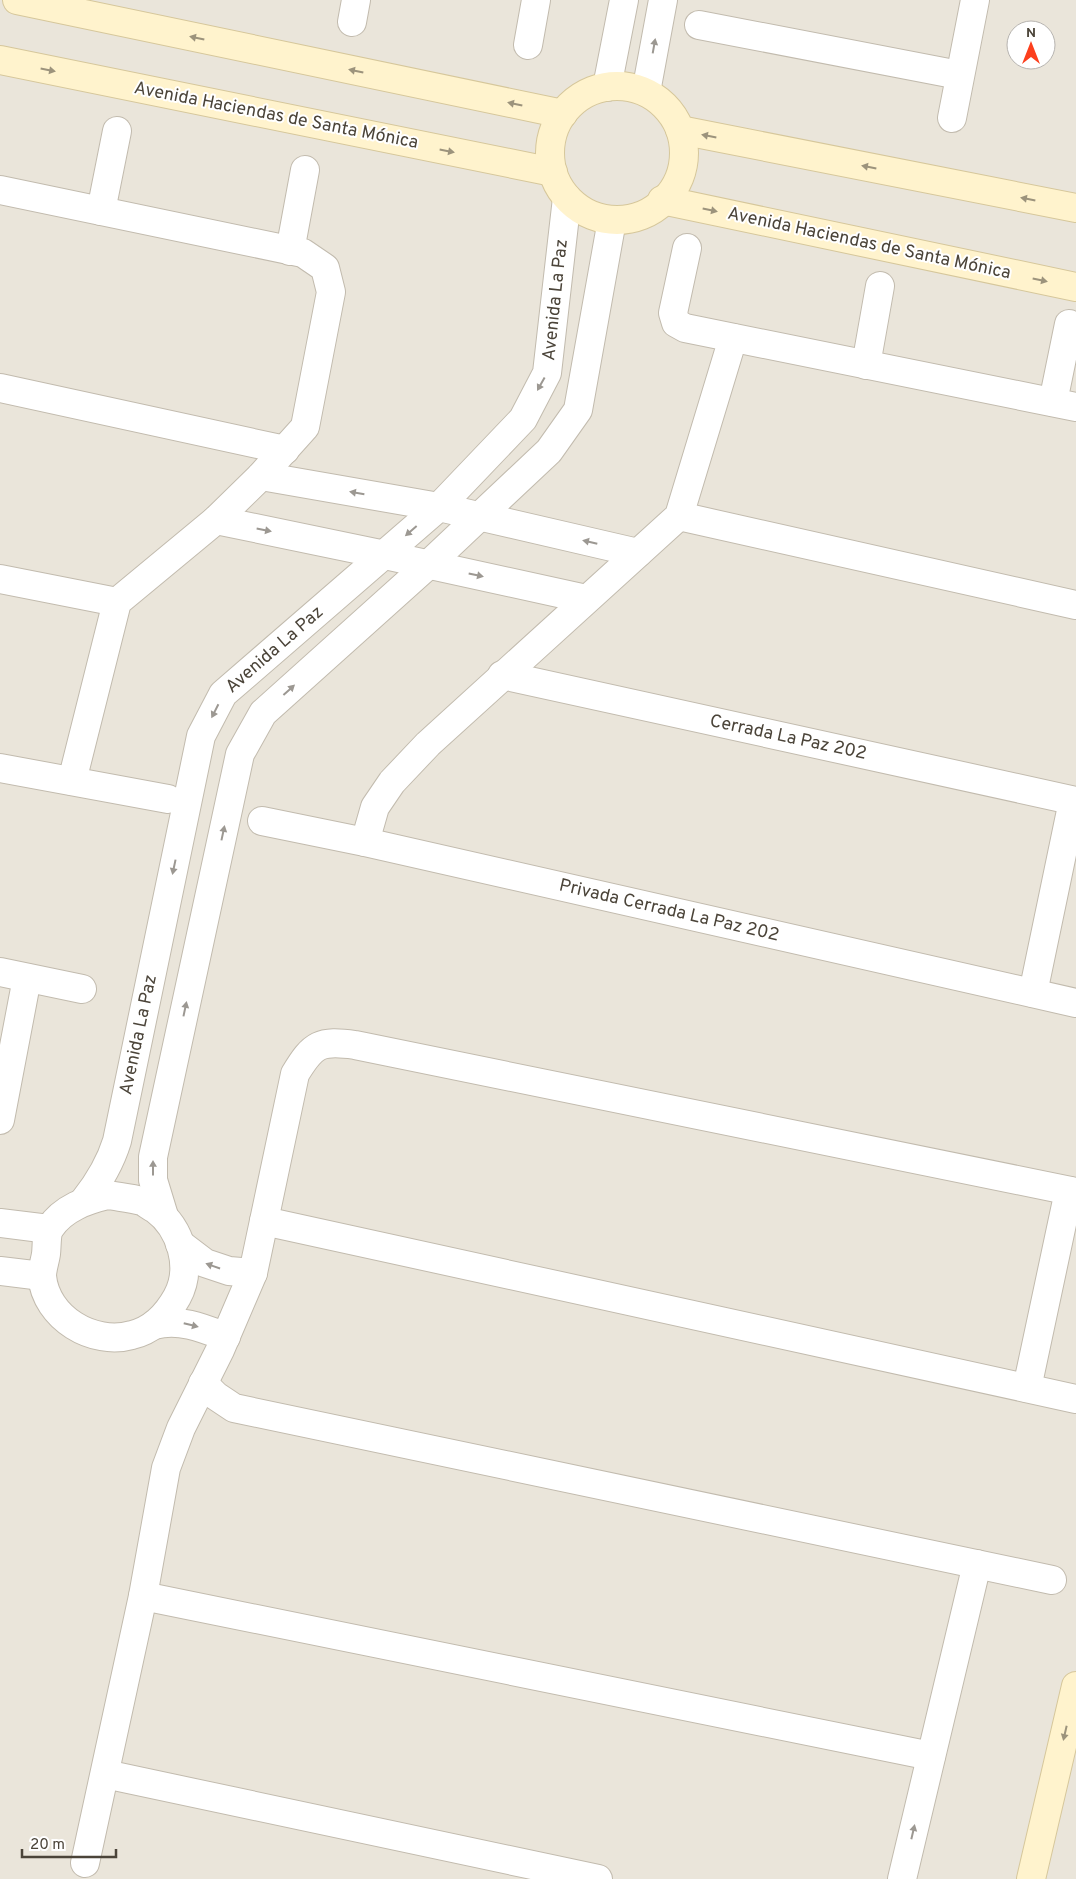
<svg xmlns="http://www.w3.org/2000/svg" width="1076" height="1879" viewBox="0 0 1076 1879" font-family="Overpass,sans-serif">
<rect width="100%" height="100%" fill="#f6f3ec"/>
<path fill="#eae5da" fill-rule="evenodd" d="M0 0H1076V1879H0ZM1016 30H1046V60H1016Z"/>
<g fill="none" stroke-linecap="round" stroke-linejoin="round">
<g stroke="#c2bbae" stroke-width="30">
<g id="street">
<path d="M352 22 356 0"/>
<path d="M699 25 959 75"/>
<path d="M528 45 536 0"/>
<path d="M607 87 624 0"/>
<path d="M646 92 663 0"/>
<path d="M952 118 975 0"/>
<path d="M0 190 303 253 325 268 331 292 305 427 261 476 216 520 117 602 72 781"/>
<path d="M101 211 117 131"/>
<path d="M687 248 673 313 676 323 685 328 1076 407"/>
<path d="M290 251 305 170"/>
<path d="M866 365 880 286"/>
<path d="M0 388 285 450"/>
<path d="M1053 402 1069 324"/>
<path d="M261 476 439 507 638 553"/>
<path d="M679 516 1076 605"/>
<path d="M216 520 385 555 586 599"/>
<path d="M0 579 117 602"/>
<path d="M502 675 1076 801"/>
<path d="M0 768 168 799"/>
<path d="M262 821 365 842 1076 1003"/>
<path d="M365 842 375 807 392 782 428 744 679 516 733 338"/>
<path d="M0 972 82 989"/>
<path d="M1033 993 1073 801"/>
<path d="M0 1120 27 978"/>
<path d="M108 1195C119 1197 131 1198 142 1201 146 1203 151 1207 155 1209 181 1228 193 1268 177 1297 167 1315 153 1330 132 1335 93 1346 46 1318 42 1276 42 1269 45 1261 46 1254 47 1246 46 1234 50 1228 63 1208 87 1200 108 1195Z"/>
<path d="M84 1201C99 1182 110 1164 117 1141L201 736 223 694 439 507 523 419 547 373 567 198"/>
<path d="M164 1216 153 1180V1157L240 754 263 713 429 564 549 451 578 410 612 220"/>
<path d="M264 1221 1076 1399"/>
<path d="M0 1223 49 1229"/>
<path d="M180 1244 205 1263 229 1271 253 1273"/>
<path d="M0 1271 42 1276"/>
<path d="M154 1325C179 1318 203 1328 226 1337"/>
<path d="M203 1383 216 1396 234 1408 1052 1580"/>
<path d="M1027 1388 1069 1191"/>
<path d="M143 1596 931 1756"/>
<path d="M105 1774 598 1879"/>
<path d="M85 1863 143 1596 166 1468 181 1428 220 1350 253 1273 295 1074C313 1044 320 1040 355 1045L1076 1192"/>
<path d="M902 1879 977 1564"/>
</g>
</g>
<g stroke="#d6c79b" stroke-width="30">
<g id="secondary">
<path d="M17 0 563 114"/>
<path d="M0 60 553 172"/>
<circle cx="617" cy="153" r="67"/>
<path d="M680 130 1076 208"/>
<path d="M662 200 1076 287"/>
<path d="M1031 1879 1076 1686"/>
</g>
</g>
<use href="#street" stroke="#fff" stroke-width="28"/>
<use href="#secondary" stroke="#fff3cd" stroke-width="28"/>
</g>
<defs><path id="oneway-solid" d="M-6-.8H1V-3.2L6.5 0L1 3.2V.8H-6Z" transform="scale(1.25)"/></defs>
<g fill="#9c937c">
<use href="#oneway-solid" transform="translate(197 38) rotate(-168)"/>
<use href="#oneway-solid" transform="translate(48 70) rotate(11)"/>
<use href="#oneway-solid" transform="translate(356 71) rotate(-168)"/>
<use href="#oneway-solid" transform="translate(515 104) rotate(-168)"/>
<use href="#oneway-solid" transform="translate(709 136) rotate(-169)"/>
<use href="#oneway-solid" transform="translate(447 151) rotate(11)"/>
<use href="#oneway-solid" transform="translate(869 167) rotate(-169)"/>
<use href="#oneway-solid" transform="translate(1028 199) rotate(-169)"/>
<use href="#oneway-solid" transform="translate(710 210) rotate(12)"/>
<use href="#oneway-solid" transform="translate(1040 280) rotate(12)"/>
<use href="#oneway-solid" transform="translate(1065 1733) rotate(103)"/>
</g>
<g fill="#9c9892">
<use href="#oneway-solid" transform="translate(654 46) rotate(-80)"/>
<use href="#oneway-solid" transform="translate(541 384) rotate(119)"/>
<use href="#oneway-solid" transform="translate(357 493) rotate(-170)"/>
<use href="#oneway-solid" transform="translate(264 530) rotate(11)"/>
<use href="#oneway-solid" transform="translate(411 531) rotate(139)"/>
<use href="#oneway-solid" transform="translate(590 542) rotate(-167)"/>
<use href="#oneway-solid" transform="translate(476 575) rotate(12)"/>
<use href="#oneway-solid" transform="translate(289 690) rotate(-42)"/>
<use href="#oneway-solid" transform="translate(215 711) rotate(117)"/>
<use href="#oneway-solid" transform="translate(223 833) rotate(-78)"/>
<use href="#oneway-solid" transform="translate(174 867) rotate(102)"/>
<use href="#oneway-solid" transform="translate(185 1009) rotate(-78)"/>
<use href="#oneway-solid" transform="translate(153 1168) rotate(-90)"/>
<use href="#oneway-solid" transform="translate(213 1266) rotate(-161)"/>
<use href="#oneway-solid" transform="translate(191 1325) rotate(14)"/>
<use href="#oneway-solid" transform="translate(913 1832) rotate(-77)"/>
</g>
<g text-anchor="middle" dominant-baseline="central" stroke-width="4" stroke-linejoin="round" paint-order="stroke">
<g font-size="18" fill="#4b4439" stroke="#fff">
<text transform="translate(276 116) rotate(11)">Avenida Haciendas de Santa Mónica</text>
<text transform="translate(869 244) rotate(12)">Avenida Haciendas de Santa Mónica</text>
<text transform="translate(556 300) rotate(-84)">Avenida La Paz</text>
<text transform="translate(275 650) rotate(-41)">Avenida La Paz</text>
<text transform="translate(788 738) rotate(12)">Cerrada La Paz 202</text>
<text transform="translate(669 911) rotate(13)">Privada Cerrada La Paz 202</text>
<text transform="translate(139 1035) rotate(-78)">Avenida La Paz</text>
</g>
</g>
<g transform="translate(1031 45)"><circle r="24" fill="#ffffff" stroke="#b7b4b0"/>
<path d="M0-4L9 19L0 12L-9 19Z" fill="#fc3f1d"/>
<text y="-8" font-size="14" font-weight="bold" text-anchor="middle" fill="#4b4439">N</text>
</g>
<path d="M22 1849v8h94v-8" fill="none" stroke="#4b4439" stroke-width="2.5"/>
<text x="30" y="1849" font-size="15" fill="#4b4439" stroke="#ffffff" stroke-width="4" paint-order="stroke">20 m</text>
</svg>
